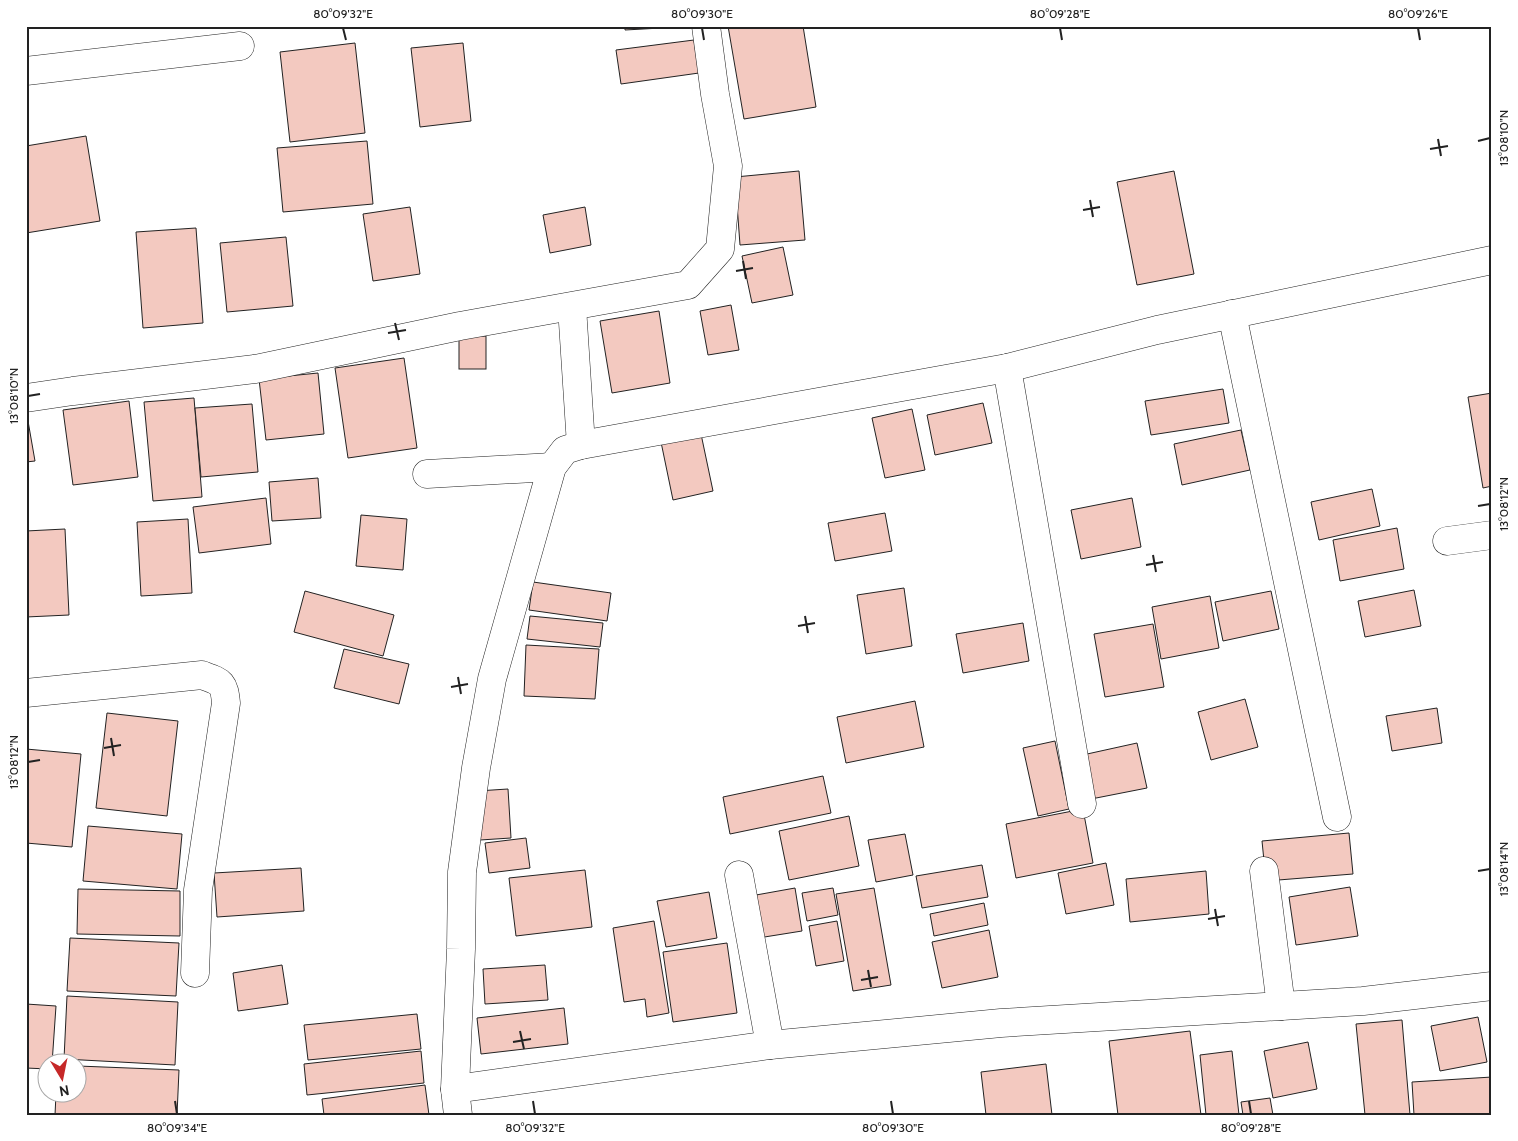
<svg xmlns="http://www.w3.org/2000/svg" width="1518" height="1141" viewBox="0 0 1518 1141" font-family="Cabin,sans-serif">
<rect width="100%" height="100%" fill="#fff"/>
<g fill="#f3c9c0" stroke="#222">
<path d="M625 26H679V27L625 30Z"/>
<path d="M728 26H803L816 107 744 119Z"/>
<path d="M694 40 699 73 621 84 616 50Z"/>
<path d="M355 43 365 133 290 142 280 52Z"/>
<path d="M463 43 471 121 420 127 411 48Z"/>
<path d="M86 136 100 221 26 233V146Z"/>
<path d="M367 141 373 204 283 212 277 148Z"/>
<path d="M799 171 805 240 740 245 735 177Z"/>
<path d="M1174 171 1194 274 1137 285 1117 182Z"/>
<path d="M410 207 420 274 373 281 363 214Z"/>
<path d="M585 207 591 245 550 253 543 215Z"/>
<path d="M196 228 203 323 143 328 136 232Z"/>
<path d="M286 237 293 306 227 312 220 243Z"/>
<path d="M783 247 793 295 752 303 742 256Z"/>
<path d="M731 305 739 350 708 355 700 311Z"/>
<path d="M659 311 670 383 612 393 600 321Z"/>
<rect x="459" y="336" width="27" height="33"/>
<path d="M404 358 417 448 348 458 335 368Z"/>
<path d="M318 373 324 434 266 440 259 379Z"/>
<path d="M1223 389 1229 423 1151 435 1145 401Z"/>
<path d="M1492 393V486L1483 488 1468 397Z"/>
<path d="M194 398 202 497 153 501 144 402Z"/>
<path d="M129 401 138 477 73 485 63 410Z"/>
<path d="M983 403 992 443 935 455 927 415Z"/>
<path d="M252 404 258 472 201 477 195 408Z"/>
<path d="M912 409 925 470 885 478 872 418Z"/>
<path d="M26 421H28L35 461 26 462Z"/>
<path d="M1241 430 1250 470 1182 485 1174 444Z"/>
<path d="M701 434 713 491 673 500 661 442Z"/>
<path d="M318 478 321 518 272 521 269 482Z"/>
<path d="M1372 489 1380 526 1319 540 1311 502Z"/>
<path d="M266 498 271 544 199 553 193 507Z"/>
<path d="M1132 498 1141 547 1081 559 1071 510Z"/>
<path d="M885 513 892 551 835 561 828 523Z"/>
<path d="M361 515 407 519 403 570 356 566Z"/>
<path d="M188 519 192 593 141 596 137 522Z"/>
<path d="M1397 528 1404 569 1340 581 1333 540Z"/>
<path d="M65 529 69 615 26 617V531Z"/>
<path d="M533 582 611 593 607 621 529 610Z"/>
<path d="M904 588 912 646 866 654 857 595Z"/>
<path d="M1414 590 1421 626 1365 637 1358 601Z"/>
<path d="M305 591 394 615 383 656 294 632Z"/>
<path d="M1271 591 1279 629 1223 641 1215 602Z"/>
<path d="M1210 596 1219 648 1161 659 1152 607Z"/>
<path d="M530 616 603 623 600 647 527 639Z"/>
<path d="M1023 623 1029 661 963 673 956 634Z"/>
<path d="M1153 624 1164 687 1105 697 1094 634Z"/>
<path d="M526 645 599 649 595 699 524 696Z"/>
<path d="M344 649 409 664 399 704 334 688Z"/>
<path d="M1245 699 1258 747 1211 760 1198 712Z"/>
<path d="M915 701 924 747 846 763 837 717Z"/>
<path d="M1437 708 1442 743 1392 751 1386 716Z"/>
<path d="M107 713 178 721 167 816 96 808Z"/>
<path d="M1055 741 1069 809 1038 816 1023 748Z"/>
<path d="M1137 743 1147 788 1086 800 1078 756Z"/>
<path d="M26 749 81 754 72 847 26 843Z"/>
<path d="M823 776 831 813 730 834 723 797Z"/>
<path d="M508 789 511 838 480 840 477 791Z"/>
<path d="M1083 809 1093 863 1016 878 1006 824Z"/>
<path d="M849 816 859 866 789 880 779 831Z"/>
<path d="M88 826 182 834 177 889 83 881Z"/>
<path d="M1349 833 1353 874 1266 881 1262 841Z"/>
<path d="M905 834 913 875 876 882 868 840Z"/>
<path d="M526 838 530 868 489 873 485 843Z"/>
<path d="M1106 863 1114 905 1066 914 1058 873Z"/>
<path d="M982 865 988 897 922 908 916 876Z"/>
<path d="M301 868 304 911 217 917 214 873Z"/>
<path d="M585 870 592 927 516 936 509 878Z"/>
<path d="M1206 871 1209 914 1130 922 1126 879Z"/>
<path d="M1350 887 1358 936 1296 945 1289 897Z"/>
<path d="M795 888 802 931 752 939 745 897Z"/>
<path d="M833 888 838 915 807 921 802 893Z"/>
<path d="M874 888 891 985 853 991 836 894Z"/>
<path d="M78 889 180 891V936L77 934Z"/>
<path d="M709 892 717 938 666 947 657 901Z"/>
<path d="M984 903 988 925 934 936 930 914Z"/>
<path d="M654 921 669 1013 647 1017 645 999 624 1002 613 928Z"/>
<path d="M837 921 844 961 816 966 809 926Z"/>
<path d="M989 930 998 977 942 988 932 942Z"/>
<path d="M70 938 179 943 176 996 67 991Z"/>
<path d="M727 943 737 1013 673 1022 663 952Z"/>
<path d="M282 965 288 1004 238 1011 233 973Z"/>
<path d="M545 965 548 1000 485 1004 483 969Z"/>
<path d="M67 996 178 1002 175 1065 64 1059Z"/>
<path d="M26 1004 56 1006 52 1064H48V1069L26 1068Z"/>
<path d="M564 1008 568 1044 481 1054 477 1018Z"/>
<path d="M417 1014 421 1049 308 1060 304 1025Z"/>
<path d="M1478 1017 1487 1062 1440 1071 1431 1026Z"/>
<path d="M1402 1020 1410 1115H1365L1356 1024Z"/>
<path d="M1190 1031 1201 1115H1118L1109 1041Z"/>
<path d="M1308 1042 1317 1089 1273 1098 1264 1051Z"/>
<path d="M421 1051 424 1083 307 1095 304 1064Z"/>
<path d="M1232 1051 1239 1115H1206L1200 1055Z"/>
<path d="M1046 1064 1052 1115H986L981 1072Z"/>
<path d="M78 1066 179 1070 177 1115H55L56 1094H78Z"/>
<path d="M1492 1077V1115H1414L1412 1082Z"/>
<path d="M425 1085 429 1115H324L322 1099Z"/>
<path d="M1270 1098 1273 1115H1243L1241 1102Z"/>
</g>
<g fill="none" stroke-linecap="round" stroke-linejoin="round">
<g stroke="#222" stroke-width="29">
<g id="minor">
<path d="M26 71 240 46"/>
<path d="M572 307 581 445"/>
<path d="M1232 314 1337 817"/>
<path d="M1007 368 1082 804"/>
<path d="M26 398 73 391 255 369 460 326 688 285 720 249 728 166 715 94 706 26"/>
<path d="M427 474 552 467"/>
<path d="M1447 541 1492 535"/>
<path d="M26 693 202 675C221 682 224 682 226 703L198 890 195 973"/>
<path d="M1264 871 1281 1006"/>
<path d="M739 875 770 1045"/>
<path d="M455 1089 770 1045 1001 1023 1363 1001 1492 986"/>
<path d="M458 1115 455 1089 461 949 462 872 476 768 492 679 552 467 565 450 581 445 1007 368 1157 330 1492 260"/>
</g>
</g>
<use href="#minor" stroke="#fff" stroke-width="28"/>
</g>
<path fill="none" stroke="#222" stroke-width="2" d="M343 28 346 40M702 28 704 40M1060 28 1062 40M1418 28 1420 40M1438 139 1441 156M1478 141 1490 138M1430 149 1448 146M1090 200 1093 217M1083 210 1100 207M743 261 746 279M736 271 753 268M395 323 399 340M388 333 406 330M28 396 40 394M1478 506 1490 504M1153 555 1156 572M1146 565 1163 562M805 616 808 633M798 626 815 623M458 677 461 694M451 687 468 684M111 738 114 756M104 748 121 745M28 762 40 760M1478 871 1490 869M1215 909 1218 926M1208 919 1225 916M868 970 871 987M861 980 878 977M520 1031 524 1049M513 1042 531 1039M175 1101 177 1114M533 1101 535 1114M891 1101 893 1114M1249 1101 1251 1114"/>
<rect width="1518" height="1141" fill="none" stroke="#ffffff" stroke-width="55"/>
<g transform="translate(62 1078) rotate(170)"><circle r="24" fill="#ffffff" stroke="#a7a7a7"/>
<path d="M0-4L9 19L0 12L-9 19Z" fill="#c62828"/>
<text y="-8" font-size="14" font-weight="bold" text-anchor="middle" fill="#222222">N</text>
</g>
<rect x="28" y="28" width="1462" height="1086" fill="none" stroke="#222" stroke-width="2"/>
<g font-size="12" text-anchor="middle" fill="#222">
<text x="343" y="18">80°09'32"E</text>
<text x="702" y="18">80°09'30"E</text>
<text x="1060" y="18">80°09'28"E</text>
<text x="1418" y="18">80°09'26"E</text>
<text transform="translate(1504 138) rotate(-90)" y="4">13°08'10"N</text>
<text transform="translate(14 396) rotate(-90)" y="4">13°08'10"N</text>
<text transform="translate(1504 504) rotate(-90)" y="4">13°08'12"N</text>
<text transform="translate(14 762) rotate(-90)" y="4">13°08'12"N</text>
<text transform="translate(1504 869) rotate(-90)" y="4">13°08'14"N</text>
<text x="177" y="1132">80°09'34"E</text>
<text x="535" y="1132">80°09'32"E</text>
<text x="893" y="1132">80°09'30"E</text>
<text x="1251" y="1132">80°09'28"E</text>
</g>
</svg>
